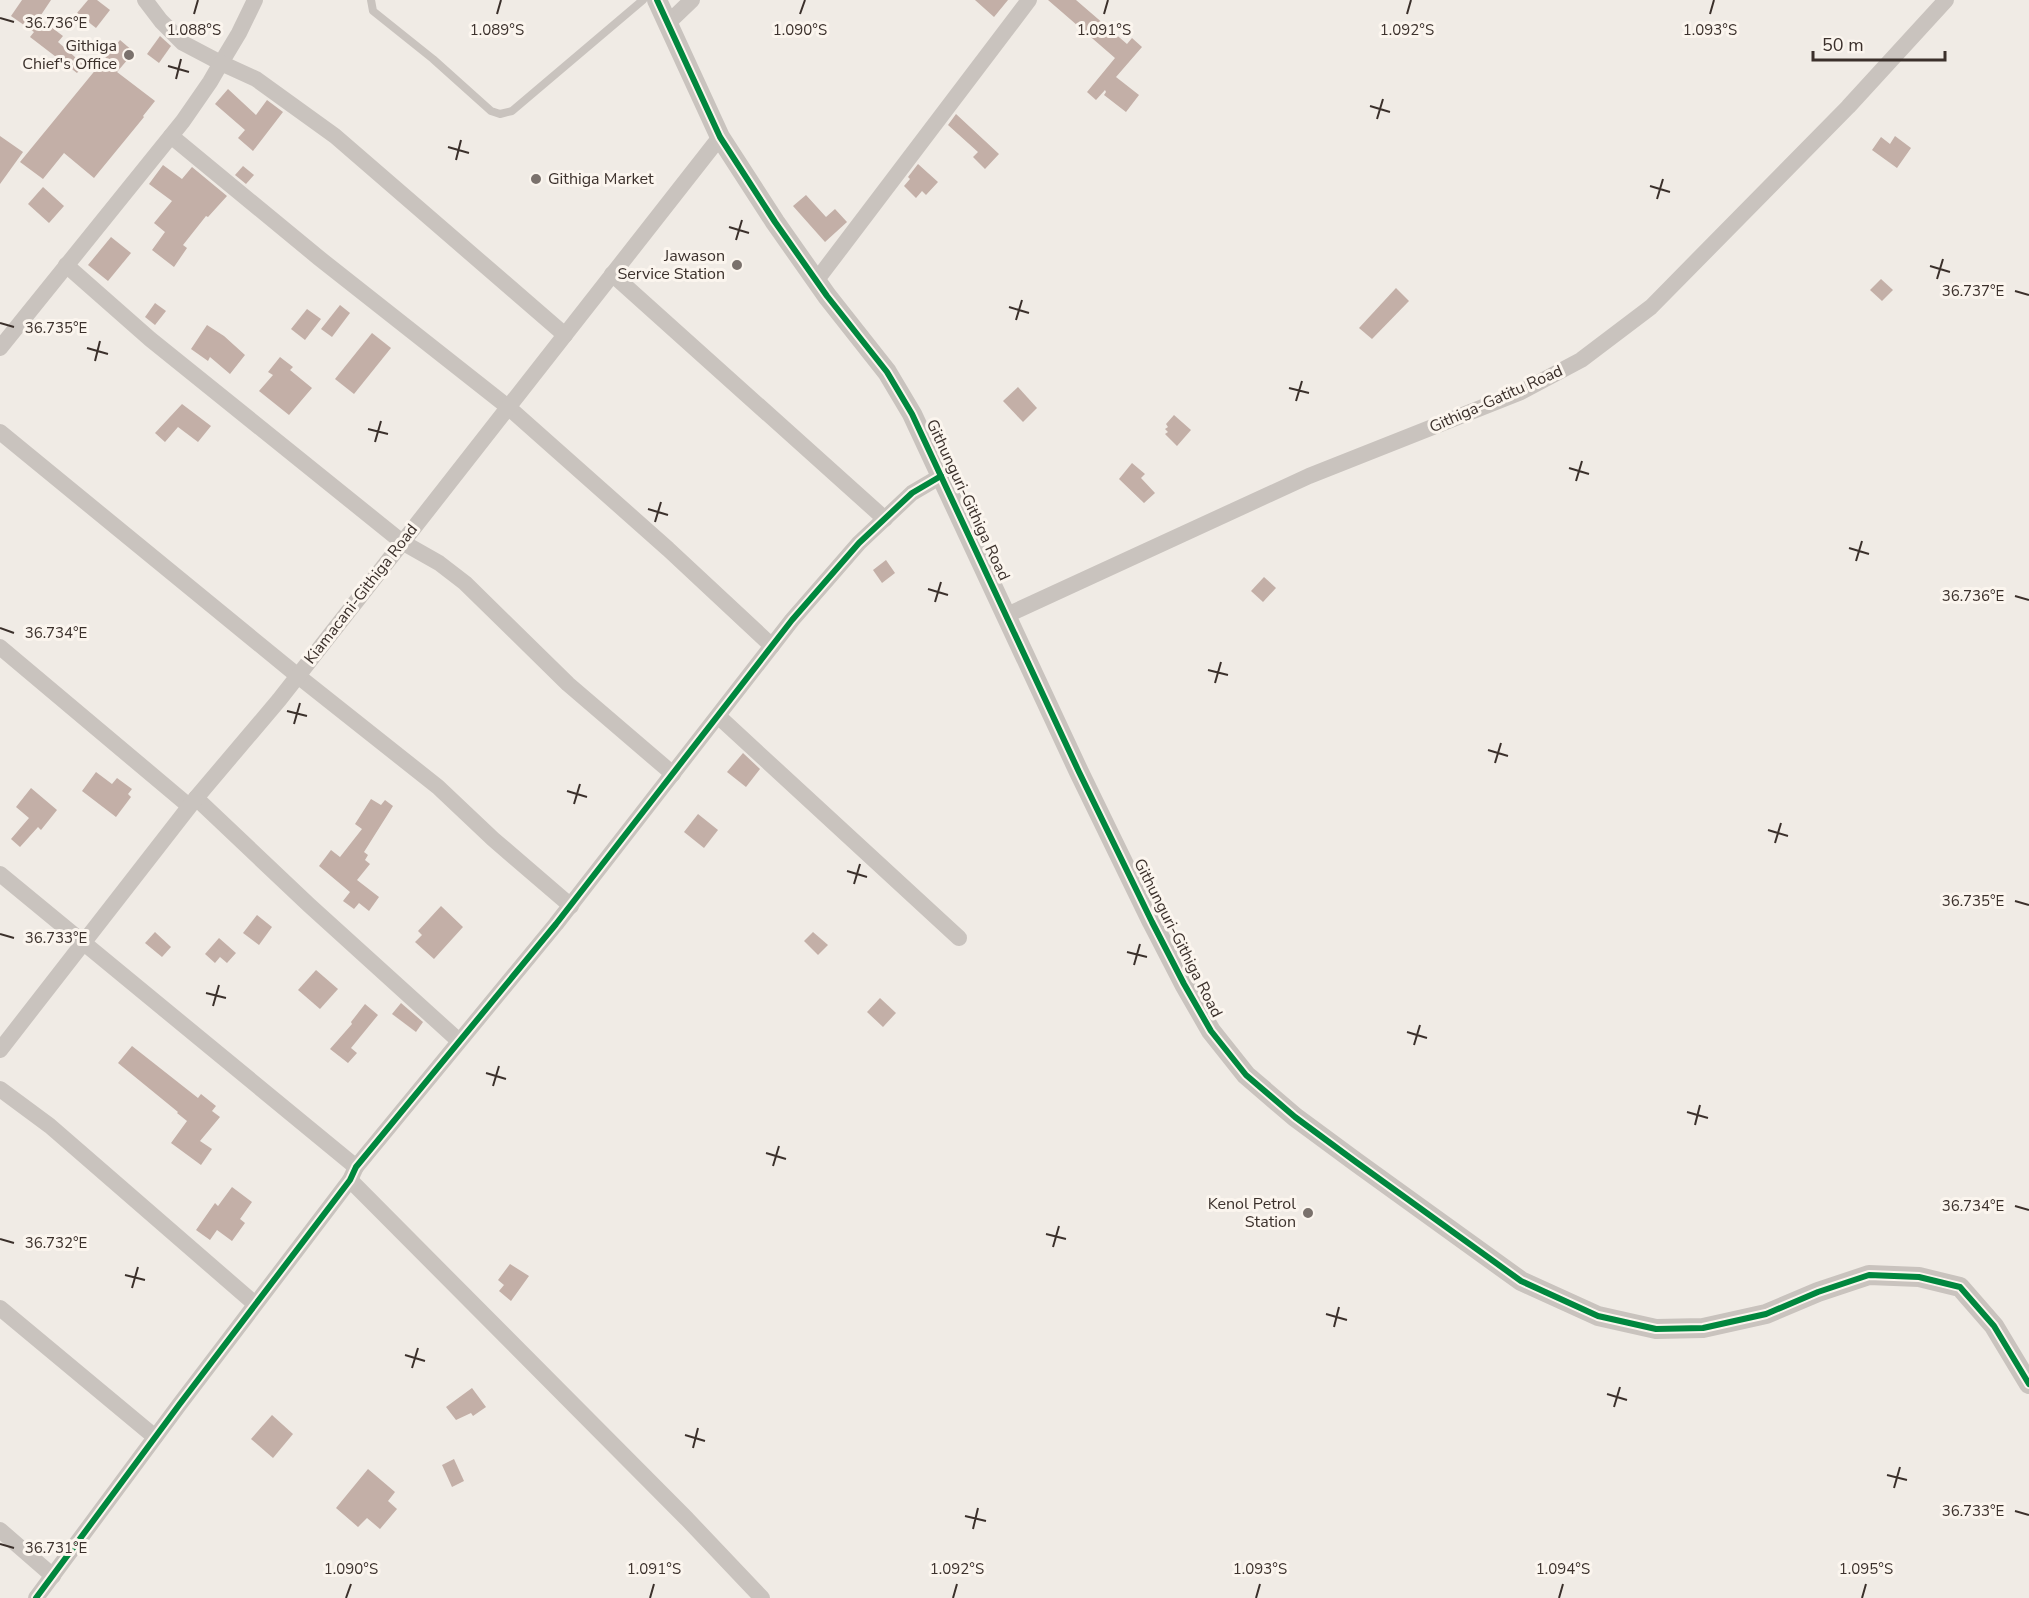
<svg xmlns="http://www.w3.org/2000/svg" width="2029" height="1598" viewBox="0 0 2029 1598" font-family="'Nunito Sans',sans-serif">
<rect width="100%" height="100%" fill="#f0ebe5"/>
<g fill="#c3afa7">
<path d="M22 0H51L39 18 63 36 58 42 84 65 77 73 30 37 34 32 11 16Z"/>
<path d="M88 0H97L110 10 96 28 77 13Z"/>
<path d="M975 0H1008L994 17Z"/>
<path d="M1048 0H1076L1127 44 1132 38 1142 47 1116 77 1139 95 1126 112 1104 95 1106 92 1105 90 1096 100 1087 92 1115 58Z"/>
<path d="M160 36 171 46 159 63 147 54Z"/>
<path d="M120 40 134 52 117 72 155 101 143 116 144 117 94 178 64 153 43 179 20 162Z"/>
<path d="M228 89 256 115 267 100 283 112 253 151 238 138 245 130 215 104Z"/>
<path d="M956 114 999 154 985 169 973 157 978 152 948 125Z"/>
<path d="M0 136 23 152 0 184Z"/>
<path d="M1895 136 1911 148 1897 168 1872 150 1881 137 1890 144Z"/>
<path d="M918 164 938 182 926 195 922 191 916 198 904 186 910 179 908 177Z"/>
<path d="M163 165 182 179 192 167 227 196 208 217 206 216 183 245 187 248 174 267 152 250 165 232 154 223 172 201 149 184Z"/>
<path d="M243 166 254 175 246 184 235 175Z"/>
<path d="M43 187 64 206 49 223 28 204Z"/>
<path d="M806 195 826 217 835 209 847 222 825 242 793 206Z"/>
<path d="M111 237 131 253 108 281 88 265Z"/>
<path d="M1881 279 1893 290 1882 301 1870 290Z"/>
<path d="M1396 288 1409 301 1372 339 1359 328Z"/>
<path d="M155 303 166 311 155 325 145 317Z"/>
<path d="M340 305 350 313 332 337 321 329Z"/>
<path d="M307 309 321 319 305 340 291 329Z"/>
<path d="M207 325 224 336 245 355 230 374 210 357 208 361 191 349Z"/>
<path d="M372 333 391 348 354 394 335 379Z"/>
<path d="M280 357 293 367 290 370 312 388 289 415 259 391 273 375 268 372Z"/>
<path d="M1018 387 1037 408 1023 422 1003 401Z"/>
<path d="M182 404 211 426 198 442 178 427 165 442 155 433Z"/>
<path d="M1174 415 1191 430 1177 446 1165 434 1168 432 1165 429 1168 427 1166 424Z"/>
<path d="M1132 463 1145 474 1141 478 1155 493 1144 503 1119 479Z"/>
<path d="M886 560 895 573 882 583 873 570Z"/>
<path d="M1264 577 1276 588 1263 602 1251 591Z"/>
<path d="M743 753 760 769 746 787 727 772Z"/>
<path d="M96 772 112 784 117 778 132 789 128 794 131 797 116 817 82 791Z"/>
<path d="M31 788 57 810 41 830 38 827 20 847 11 839 29 818 16 807Z"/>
<path d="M371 799 381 805 385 800 393 806 364 852 368 855 365 860 370 864 357 880 379 897 369 911 359 903 354 909 343 901 350 892 319 866 331 850 340 857 362 829 355 824Z"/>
<path d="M698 814 718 830 704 848 684 832Z"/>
<path d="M441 906 463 927 434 959 415 942 422 935 418 931Z"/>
<path d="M257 915 272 927 259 945 243 933Z"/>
<path d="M155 932 171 947 162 957 145 943Z"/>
<path d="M813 932 828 945 818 955 804 941Z"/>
<path d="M219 938 236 953 227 963 220 957 215 963 205 954Z"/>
<path d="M316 970 338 989 320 1009 298 990Z"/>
<path d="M880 998 896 1013 883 1027 867 1012Z"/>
<path d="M401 1003 423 1022 416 1032 392 1014Z"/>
<path d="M365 1004 378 1015 351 1048 357 1053 348 1063 330 1049 352 1024 351 1022Z"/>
<path d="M132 1046 198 1098 201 1094 216 1106 212 1111 220 1117 200 1141 212 1149 201 1165 171 1143 187 1121 177 1113 178 1112 118 1063Z"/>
<path d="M232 1187 252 1202 240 1219 245 1223 232 1241 217 1230 210 1240 196 1230 215 1203 218 1206Z"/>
<path d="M510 1264 529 1276 511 1301 499 1291 504 1285 498 1280Z"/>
<path d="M472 1388 486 1407 473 1416 471 1413 456 1420 446 1407Z"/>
<path d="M272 1415 293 1434 273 1458 251 1439Z"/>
<path d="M454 1459 464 1481 452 1487 442 1465Z"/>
<path d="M368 1469 395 1492 388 1501 397 1509 380 1529 367 1518 358 1527 336 1508Z"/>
</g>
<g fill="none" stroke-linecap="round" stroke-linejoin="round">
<path stroke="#c9c3be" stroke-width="8" d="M371 0 373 11 433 59 491 111 500 114 512 111 643 0"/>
<g stroke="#c9c3be" stroke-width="16">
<path d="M145 0 161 21 183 43 221 63 239 33 255 0"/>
<path d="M668 23 692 0"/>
<path d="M171 136 319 258 508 407 668 549 772 646"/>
<path d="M66 265 150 339 402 542 439 563 465 583 568 684 673 774"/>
<path d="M612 274 885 519"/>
<path d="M816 281 1029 0"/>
<path d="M0 348 183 121 210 82 221 63 256 79 335 136 565 335"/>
<path d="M0 432 298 676 438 787 493 839 571 906"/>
<path d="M1007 615 1309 476 1521 392 1581 360 1651 307 1848 107 1946 0"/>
<path d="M0 647 189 806"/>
<path d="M718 716 959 938"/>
<path d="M196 798 309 905 459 1041"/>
<path d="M0 874 356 1167"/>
<path d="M0 1050 196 798 279 700 720 137"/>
<path d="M0 1089 50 1126 255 1304"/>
<path d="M350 1180 687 1519 762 1598"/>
<path d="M0 1308 155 1437"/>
<path d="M0 1530 53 1576"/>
<path d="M36 1598 179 1405 350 1180 356 1167 556 924 792 620 859 543 912 493 941 476"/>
</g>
<path stroke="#c9c3be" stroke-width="20" d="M657 0 720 137 775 222 827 296 887 372 912 414 1079 772 1152 922 1184 984 1211 1031 1246 1075 1295 1117 1356 1162 1521 1281 1598 1316 1656 1329 1703 1328 1766 1314 1818 1292 1869 1275 1919 1277 1960 1287 1994 1326 2029 1384"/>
<g stroke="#fbf5ee" stroke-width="10">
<g id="cycleway">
<path d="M657 0 720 137 775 222 827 296 887 372 912 414 1079 772 1152 922 1184 984 1211 1031 1246 1075 1295 1117 1356 1162 1521 1281 1598 1316 1656 1329 1703 1328 1766 1314 1818 1292 1869 1275 1919 1277 1960 1287 1994 1326 2029 1384"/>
<path d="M36 1598 179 1405 350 1180 356 1167 556 924 792 620 859 543 912 493 941 476"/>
</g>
</g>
<use href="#cycleway" stroke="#00873e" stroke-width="6"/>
</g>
<path fill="none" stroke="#3b302b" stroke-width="2" d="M194 14 198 0M497 14 501 0M800 14 805 0M1104 14 1108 0M1407 14 1411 0M1710 14 1714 0M0 18 14 22M168 66 189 72M176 79 181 59M1370 106 1390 112M1377 119 1383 99M448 147 469 153M456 160 461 140M1650 186 1670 192M1657 199 1663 179M729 227 749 233M736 240 742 220M1930 266 1950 272M1937 279 1943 259M2015 291 2029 295M1009 307 1029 313M1016 320 1022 300M0 323 14 327M87 348 108 354M95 361 100 341M1289 388 1309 393M1296 401 1302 381M368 429 388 434M375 442 381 421M1569 468 1589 474M1576 481 1582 461M648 509 668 515M655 522 661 502M1849 548 1869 554M1856 561 1862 541M928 589 948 595M2015 596 2029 600M935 602 941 582M0 628 14 633M1208 670 1228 675M1215 683 1221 662M287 711 307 716M294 724 300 703M1488 750 1508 756M1495 763 1501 743M567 791 587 797M574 804 580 784M1768 830 1788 836M1775 843 1781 823M847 871 867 877M854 884 860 864M2015 901 2029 905M0 934 14 938M1127 952 1147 957M1134 965 1140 944M206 993 226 998M213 1006 219 985M1407 1032 1427 1038M1414 1045 1420 1025M486 1073 506 1079M493 1086 499 1066M1687 1112 1708 1118M1695 1125 1700 1105M766 1153 786 1159M773 1166 779 1146M2015 1206 2029 1210M1046 1234 1066 1239M0 1239 14 1243M1053 1247 1059 1226M125 1275 145 1280M132 1288 138 1267M1326 1314 1347 1320M1334 1327 1339 1307M405 1355 425 1361M412 1368 418 1348M1607 1394 1627 1400M1614 1407 1620 1387M685 1435 705 1441M693 1448 698 1428M1887 1475 1907 1480M1894 1488 1900 1467M2015 1511 2029 1515M965 1516 986 1521M973 1529 978 1508M0 1544 14 1548M346 1598 351 1584M650 1598 654 1584M953 1598 957 1584M1256 1598 1260 1584M1559 1598 1563 1584M1862 1598 1866 1584"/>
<g fill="#7a716c" stroke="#fbf5ee" stroke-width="2">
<circle cx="129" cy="55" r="6"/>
<circle cx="536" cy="179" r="6"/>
<circle cx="737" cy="265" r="6"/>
<circle cx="1308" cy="1213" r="6"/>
</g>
<g text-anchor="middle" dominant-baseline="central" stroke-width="6" stroke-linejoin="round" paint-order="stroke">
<g font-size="16" fill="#3b302b" stroke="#fbf5ee" text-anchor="end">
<text x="117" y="46">Githiga<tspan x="117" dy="18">Chief's Office</tspan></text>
<text x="548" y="179" text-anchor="start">Githiga Market</text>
<text x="725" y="256">Jawason<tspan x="725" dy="18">Service Station</tspan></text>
<text x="1296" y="1204">Kenol Petrol<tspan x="1296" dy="18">Station</tspan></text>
</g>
<g font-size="16" fill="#3b302b" stroke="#fbf5ee">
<text transform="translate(1496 399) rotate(-24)">Githiga-Gatitu Road</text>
<text transform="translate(968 500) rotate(65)">Githunguri-Githiga Road</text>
<text transform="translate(361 594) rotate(-52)">Kiamacani-Githiga Road</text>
<text transform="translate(1178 938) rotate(63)">Githunguri-Githiga Road</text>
</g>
</g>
<g font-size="15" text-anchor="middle" fill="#3b302b" stroke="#fbf5ee" stroke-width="6" stroke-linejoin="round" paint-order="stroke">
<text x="56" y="28">36.736°E</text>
<text x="194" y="35">1.088°S</text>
<text x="497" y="35">1.089°S</text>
<text x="800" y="35">1.090°S</text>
<text x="1104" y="35">1.091°S</text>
<text x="1407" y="35">1.092°S</text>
<text x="1710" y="35">1.093°S</text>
<text x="1973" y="296">36.737°E</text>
<text x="56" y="333">36.735°E</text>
<text x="1973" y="601">36.736°E</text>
<text x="56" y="638">36.734°E</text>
<text x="1973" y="906">36.735°E</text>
<text x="56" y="943">36.733°E</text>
<text x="1973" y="1211">36.734°E</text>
<text x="56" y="1248">36.732°E</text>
<text x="1973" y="1516">36.733°E</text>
<text x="56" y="1553">36.731°E</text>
<text x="351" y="1574">1.090°S</text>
<text x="654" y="1574">1.091°S</text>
<text x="957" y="1574">1.092°S</text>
<text x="1260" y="1574">1.093°S</text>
<text x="1563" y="1574">1.094°S</text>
<text x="1866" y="1574">1.095°S</text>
</g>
<path d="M1813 51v9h132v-9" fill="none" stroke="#3b302b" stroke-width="3"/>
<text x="1822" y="51" font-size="18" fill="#3b302b" stroke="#fbf5ee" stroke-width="4.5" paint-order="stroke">50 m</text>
</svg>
